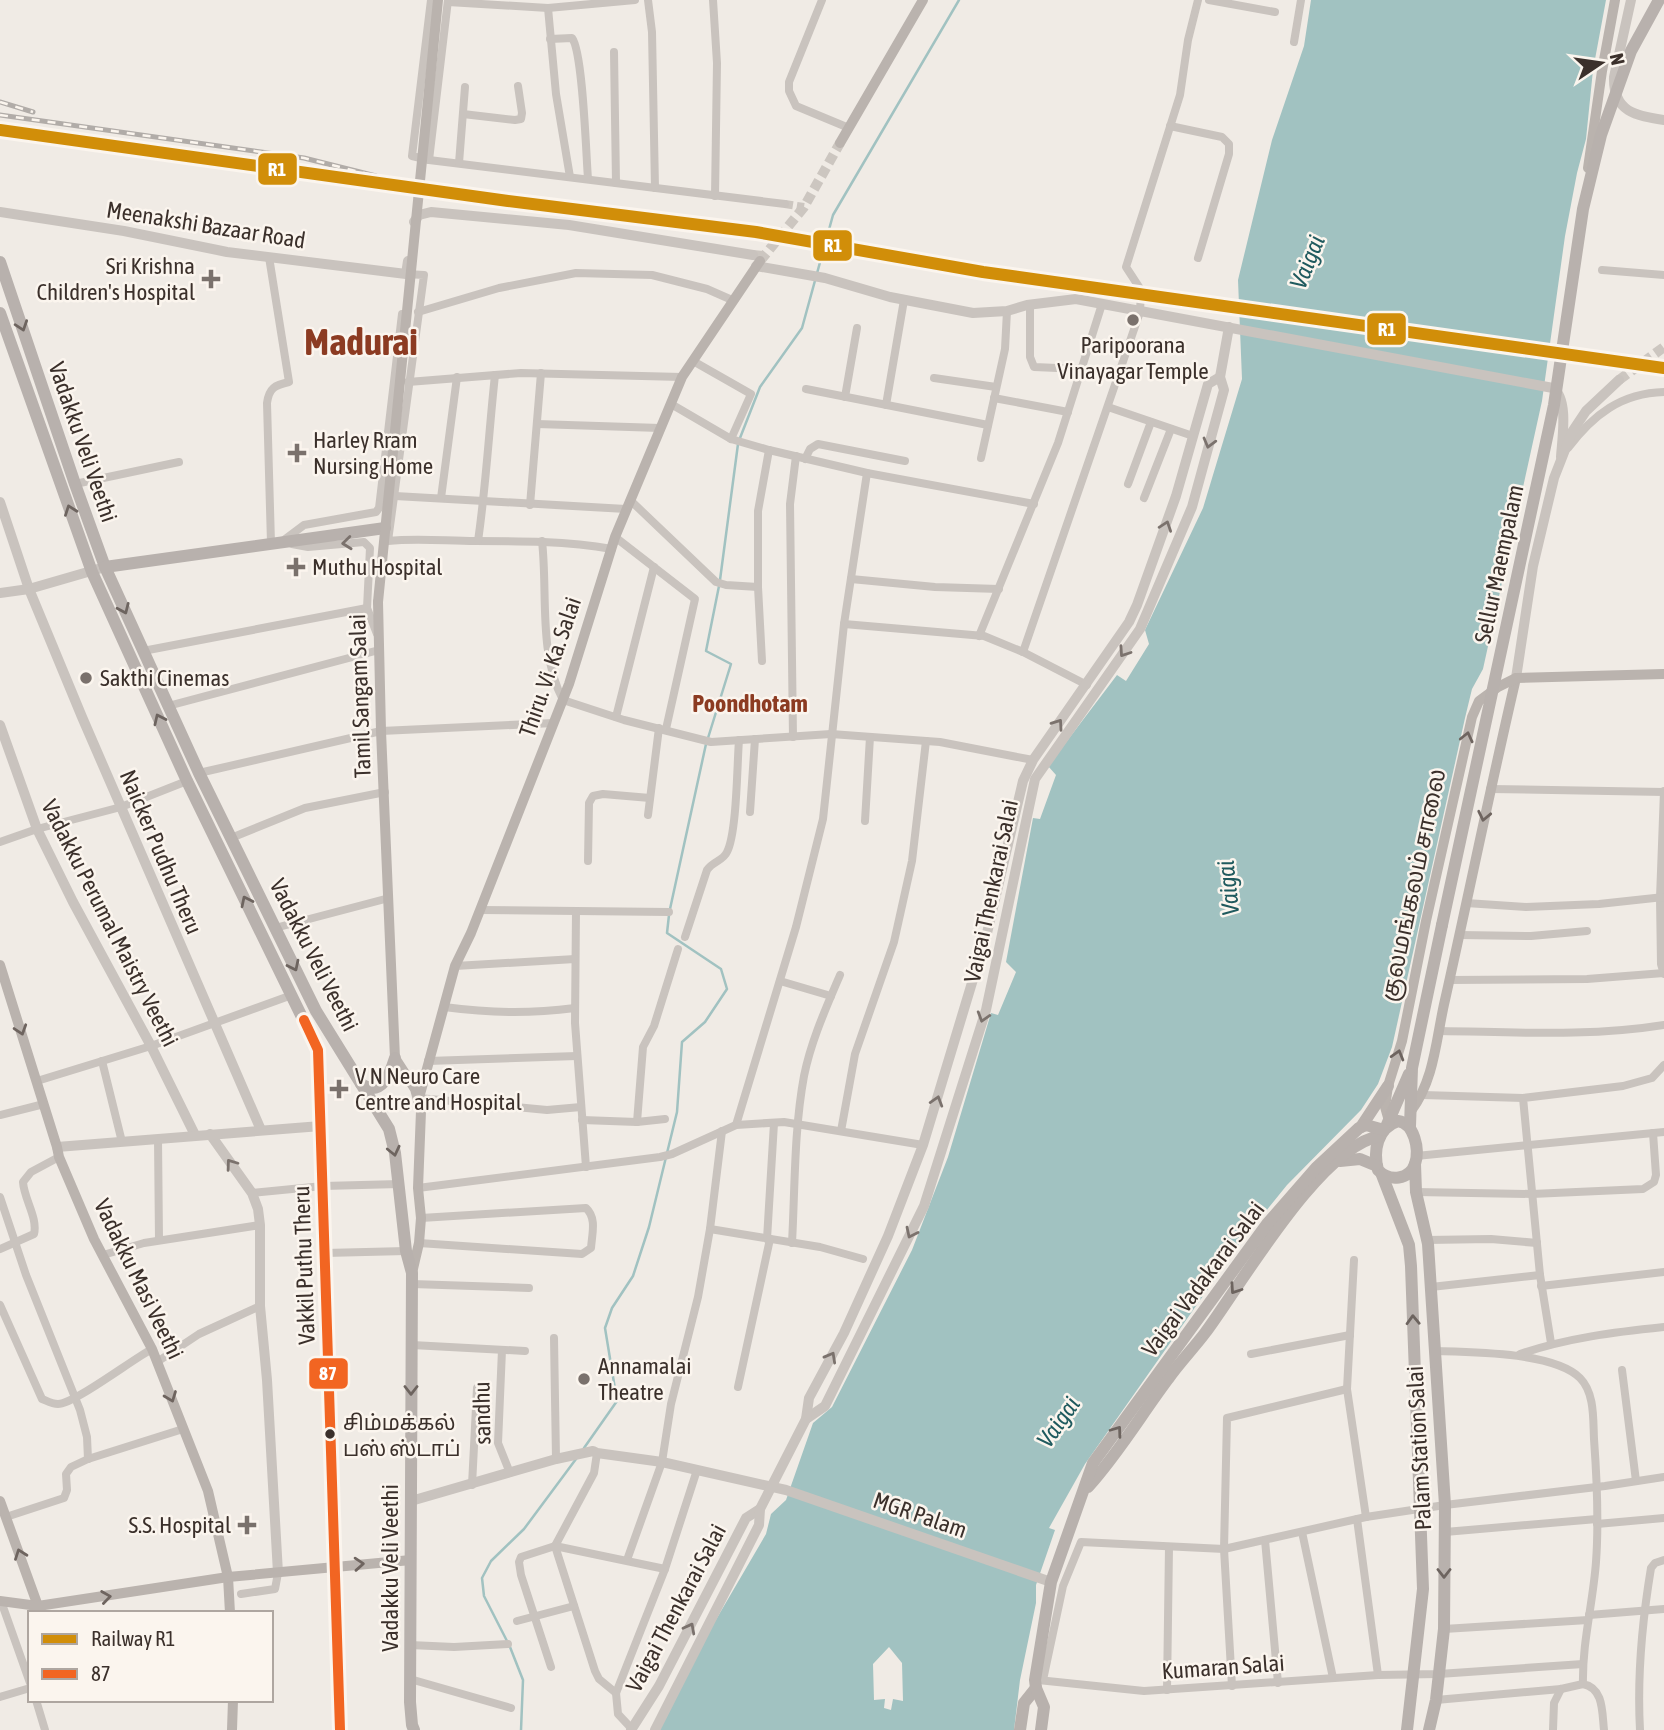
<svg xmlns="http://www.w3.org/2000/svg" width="1664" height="1730" viewBox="0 0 1664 1730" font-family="'Asap Condensed','Noto Sans Tamil',sans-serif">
<rect width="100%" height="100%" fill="#f0ebe5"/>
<path fill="#a1c2c1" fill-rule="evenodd" d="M1311 0H1606L1593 70 1586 139 1577 173 1565 236 1542 401 1483 669 1472 689 1465 718 1392 1047 1378 1084 1361 1110 1287 1185 1241 1242 1085 1464 1049 1528 1055 1530 1036 1585V1603L1020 1680 1014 1730H659L714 1623 766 1534 771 1514 786 1500 813 1423 832 1407 912 1250 948 1157 991 1013 998 1015 1016 972 1006 962 1033 818 1040 819 1056 775 1048 766 1117 675 1126 681 1149 644 1145 630 1203 508 1242 379 1238 280 1272 140 1304 46ZM889 1647 902 1663 903 1701 893 1699 891 1710 884 1708 885 1699 874 1700 873 1664Z"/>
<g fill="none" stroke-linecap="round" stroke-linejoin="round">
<g stroke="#a1c2c1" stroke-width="2.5">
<path d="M740 438 760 387 802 328 833 215 959 0"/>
<path d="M720 580 738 444"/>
<path d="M708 738 731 664 706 651 719 586"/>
<path d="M670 909 706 744"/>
<path d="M584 1448 617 1401 605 1328 612 1308 633 1276 649 1227 677 1112 682 1042 705 1022 727 989 721 969 667 933 669 915"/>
<path d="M507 1641 484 1596 482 1578 491 1561 524 1529 576 1459"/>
<path d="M510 1647 523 1680 521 1730"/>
</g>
<path stroke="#ccc6c0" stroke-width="8" stroke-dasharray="8 4" stroke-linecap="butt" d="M785 204 804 207"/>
<g stroke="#ccc6c0" stroke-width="10" stroke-dasharray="10 5" stroke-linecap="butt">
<path d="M753 255 764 256"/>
<path d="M1619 380 1664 347"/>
</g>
<path stroke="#ccc6c0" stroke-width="10" stroke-dasharray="10 5" stroke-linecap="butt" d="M760 261 804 207 840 143"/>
<g stroke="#c9c3be" stroke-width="8">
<path d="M431 0 412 156 429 160 785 204"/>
<path d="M648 0 652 32 655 188"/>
<path d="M713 0 717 63 715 196"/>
<path d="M822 0 789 82V91L796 106 849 128"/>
<path d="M1209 0 1275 12"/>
<path d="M448 2 548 8 635 0"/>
<path d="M548 8 556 94 570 177"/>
<path d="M550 39 572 38C583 52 586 154 588 179"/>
<path d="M1294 42 1301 0"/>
<path d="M614 52 616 183"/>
<path d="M463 114 515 120 521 119 522 113 518 86"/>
<path d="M1170 126 1222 137 1229 144V154L1198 258"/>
<path d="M429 160 448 0"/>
<path d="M459 163 465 87"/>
<path d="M269 257 289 382C275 385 269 388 267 403L271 543"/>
<path d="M1602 270 1664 275"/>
<path d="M406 274 424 275 388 541C417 538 446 541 475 541 521 541 566 541 612 549"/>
<path d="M1030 304V357L1034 367 1081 369"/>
<path d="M418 312 499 288 576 273 652 275 707 289 732 300"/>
<path d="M693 361 751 394 731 439"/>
<path d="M934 378 996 387"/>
<path d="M408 382 521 373 682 377"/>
<path d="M806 389 988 425"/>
<path d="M845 397 857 328"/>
<path d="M994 398 1068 412"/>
<path d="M671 404 731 439 769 450 867 473 1034 504"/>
<path d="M886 405 904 300"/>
<path d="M1108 407 1193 436"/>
<path d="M537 424 660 428"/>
<path d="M1568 448C1593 415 1621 393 1664 392"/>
<path d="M981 458 1005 349 1007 311"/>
<path d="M805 459 810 449 818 444 905 461"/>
<path d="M75 484 179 462"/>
<path d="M1128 484 1151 422"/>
<path d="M395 496 626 509"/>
<path d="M441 498 457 377"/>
<path d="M1144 498 1171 429"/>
<path d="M630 500 716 582 726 585 758 587"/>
<path d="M530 505 541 373"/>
<path d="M615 537 695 599 666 729"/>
<path d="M284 540 304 525 376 512 379 508 402 314"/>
<path d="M478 541C486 486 489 430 495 375"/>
<path d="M542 541C548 594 538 652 563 700L624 720 711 742 831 734 940 742 1033 760"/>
<path d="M292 544 308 547 364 542 370 548 367 608 377 634"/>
<path d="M851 579 935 587 999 589"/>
<path d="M844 624 984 636 1023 652 1087 685"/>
<path d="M979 636 1058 443 1102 304"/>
<path d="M143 651 367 608"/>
<path d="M1023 652 1140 312 1141 290 1126 267 1180 95 1188 40 1198 0"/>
<path d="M762 661 758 587V511L769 450"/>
<path d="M168 706 379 650"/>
<path d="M616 717 654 567"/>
<path d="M793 737 790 504 796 456"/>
<path d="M199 773 381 731 554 723"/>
<path d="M1490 789 1664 792"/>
<path d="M1664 791 1660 898 1661 964 1664 974"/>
<path d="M750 812 755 739"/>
<path d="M648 815 659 728"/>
<path d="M865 821 870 737"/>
<path d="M231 838 305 808 385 792"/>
<path d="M0 842 37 829 121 807 187 781"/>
<path d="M588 861 589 803 593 796 603 794 650 798"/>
<path d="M1466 903 1526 907 1599 904 1664 897"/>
<path d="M481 910 669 912"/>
<path d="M576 911 575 1023 586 1167"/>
<path d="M275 928 389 898"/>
<path d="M1460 935 1531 936 1587 931"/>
<path d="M685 937 707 870C713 861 723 861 727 852 737 833 737 764 739 740"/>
<path d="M455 966 575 959"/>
<path d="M1450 980 1587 979 1664 973"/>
<path d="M780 981 831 996"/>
<path d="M444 1007C490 1013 528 1014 575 1008"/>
<path d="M1440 1031C1515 1032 1590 1037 1664 1025"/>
<path d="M102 1061 122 1142"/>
<path d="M428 1061 577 1056"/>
<path d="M37 1081 151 1046 292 995"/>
<path d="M1423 1095 1523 1098"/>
<path d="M419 1098 547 1110 581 1107"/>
<path d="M0 1115 44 1104"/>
<path d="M582 1120 637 1122 665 1119"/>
<path d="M637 1122 643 1047 654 1026 678 949"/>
<path d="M736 1125 796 927 823 819 844 624 867 473"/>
<path d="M841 1131 855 1054 894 942 912 861 926 741"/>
<path d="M158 1139 159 1240"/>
<path d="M1416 1156 1664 1132"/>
<path d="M418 1188 660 1157 672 1154 736 1125 784 1122 923 1145"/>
<path d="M1416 1192 1532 1194 1643 1189 1654 1182 1656 1175 1653 1133"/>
<path d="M252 1193 323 1186 400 1184"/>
<path d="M0 1197 26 1275 80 1410 87 1437 88 1459"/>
<path d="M710 1229 820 1247 863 1259"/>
<path d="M767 1239 774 1123"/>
<path d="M1427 1240 1491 1239 1537 1243"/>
<path d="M419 1243 582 1254 591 1248C592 1234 597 1218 586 1208L421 1218"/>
<path d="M792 1243C795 1188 794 1130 804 1076 811 1041 826 1008 840 975"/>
<path d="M0 1249 34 1234C38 1218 24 1199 23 1182L31 1172 59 1157"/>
<path d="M325 1253 406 1251"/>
<path d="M103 1255 144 1243 260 1225"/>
<path d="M1354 1260 1347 1389 1366 1517"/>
<path d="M412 1284 529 1288"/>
<path d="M1541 1286 1664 1272"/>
<path d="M1431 1287 1540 1275"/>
<path d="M0 1305 42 1399C47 1401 52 1404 58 1404 74 1404 133 1359 152 1349"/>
<path d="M554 1338 556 1459"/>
<path d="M1551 1343 1540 1275 1523 1098 1623 1086 1652 1078 1664 1065"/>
<path d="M412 1345 525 1351"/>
<path d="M502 1350 498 1443 510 1473"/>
<path d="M1435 1351C1471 1352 1554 1352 1580 1378 1595 1393 1593 1420 1594 1439 1597 1480 1599 1521 1596 1562 1593 1603 1582 1643 1583 1684 1604 1688 1602 1713 1604 1730"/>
<path d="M1251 1354 1350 1335"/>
<path d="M1520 1354C1567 1338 1615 1332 1664 1327"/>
<path d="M157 1362 199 1334 260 1306"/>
<path d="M1622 1370 1636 1481"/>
<path d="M738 1387 770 1239"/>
<path d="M597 1453 594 1473 555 1546 595 1671 599 1679 616 1693"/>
<path d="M472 1485 477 1388"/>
<path d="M6 1517 64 1498 67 1490 66 1474 71 1467 88 1459 183 1429"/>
<path d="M1357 1519 1378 1675"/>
<path d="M1597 1524 1664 1518"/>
<path d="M1302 1532 1333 1678"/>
<path d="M1445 1532 1597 1519"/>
<path d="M1265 1540 1278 1683"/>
<path d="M627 1560 662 1462 671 1404 698 1297 710 1229 722 1131"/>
<path d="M241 1594 275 1589 278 1573"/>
<path d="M1 1601 30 1683"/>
<path d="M1589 1615 1664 1609"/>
<path d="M517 1621 574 1606"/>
<path d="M1444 1629 1588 1620"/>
<path d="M410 1645 454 1647 508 1644"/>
<path d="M551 1667 521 1575 519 1562 521 1557 555 1546 665 1569"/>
<path d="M410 1679 511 1708"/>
<path d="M1038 1680 1144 1691 1378 1675 1439 1674 1583 1664"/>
<path d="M1043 1680 1063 1586 1081 1542 1224 1549 1366 1517 1445 1505 1605 1486 1664 1477"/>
<path d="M1232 1686 1224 1549 1227 1418 1347 1389"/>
<path d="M1167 1690 1169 1547"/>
<path d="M0 1697 30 1688"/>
<path d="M36 1700 45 1730"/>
<path d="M1436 1700 1561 1689 1583 1684"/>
<path d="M632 1729 618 1714 616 1693 665 1569 697 1470"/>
<path d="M1553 1730 1554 1703 1561 1689"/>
<path d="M1640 1730C1637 1676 1642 1622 1651 1568L1655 1563 1664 1560"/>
</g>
<g stroke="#c9c3be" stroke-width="10">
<path d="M1631 0 1614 77C1613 112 1636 116 1664 120"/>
<path d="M0 212 124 231 227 252 406 274 408 261"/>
<path d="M414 222 419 215 431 212 569 225 753 255"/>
<path d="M756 266 825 278 890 297 973 313 1007 311 1027 305 1076 299 1553 388C1569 399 1562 439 1561 457"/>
<path d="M0 502 29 589 82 717 261 1130"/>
<path d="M0 593 29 589 105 567"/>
<path d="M1516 678 1533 566 1554 478 1572 432 1586 411 1619 380"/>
<path d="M0 725 37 829 73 902 151 1046 195 1135"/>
<path d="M210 1134 252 1193 258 1209 260 1225V1306L267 1380 278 1573"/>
<path d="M57 1147 321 1126"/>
<path d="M806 1419 825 1406 924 1206 986 1010 1035 779 1140 629 1192 507 1224 390 1220 377 1229 327"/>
<path d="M411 1501 556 1459 593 1451 597 1453 662 1462 786 1490 1051 1582"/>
<path d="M631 1730 659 1686 746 1518 760 1509"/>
<path d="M655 1730 759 1525 760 1509 806 1419 809 1398 844 1333 888 1236 923 1145 987 933 1023 781 1033 760 1129 622 1137 605 1176 496 1208 384 1220 377"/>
</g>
<g stroke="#bab3ae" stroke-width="10">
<path d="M840 143 923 0"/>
<path d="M1588 168 1602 71 1615 0"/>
<path d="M378 602 381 731 395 1058 415 1089 421 1111 418 1188 421 1218 419 1243 412 1273"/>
<path d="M0 965 57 1147 59 1157 94 1239 152 1349 208 1491 228 1577 230 1613"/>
<path d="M419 1098 455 966 471 933 569 684 615 537 682 377 760 261"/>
<path d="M1411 1111C1435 1079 1436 1038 1445 1000 1469 893 1491 785 1516 678"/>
<path d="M1389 1121 1385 1107 1388 1086 1402 1041 1426 921 1472 717 1479 701 1498 687 1516 678 1664 674"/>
<path d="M0 1501 38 1606"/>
<path d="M0 1601 38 1606 228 1577 411 1560"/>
<path d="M232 1730 233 1700"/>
</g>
<g stroke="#b8b1ad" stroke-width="12">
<path d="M0 262 75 484 105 567 199 773 316 1011 389 1129 395 1153 406 1251 412 1273 410 1702 412 1725 414 1730"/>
<path d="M0 313 92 572 187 781 318 1050 340 1730"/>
<path d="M105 567 385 528"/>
<path d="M361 1084C382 1097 390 1074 395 1058"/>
<path d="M1398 1121C1414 1123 1420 1149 1415 1164 1410 1180 1389 1182 1378 1170 1373 1151 1377 1128 1398 1121Z"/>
<path d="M1410 1126 1412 1068 1442 925"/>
<path d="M1361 1127 1388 1086"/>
<path d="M1386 1127 1409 1074"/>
<path d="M1340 1161 1360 1159 1377 1166"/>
<path d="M1415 1164 1416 1192 1428 1244 1445 1505 1444 1629 1436 1700 1429 1730"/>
<path d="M1382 1175 1409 1245 1411 1266 1423 1589 1407 1730"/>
<path d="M1088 1487C1118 1454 1141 1415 1168 1379 1179 1363 1193 1349 1205 1333 1241 1285 1320 1146 1380 1136"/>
<path d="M1020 1730 1024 1703 1036 1688"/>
<path d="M1041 1730 1044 1707 1036 1688 1035 1680 1051 1582 1093 1463 1267 1224 1316 1168 1359 1128 1366 1125 1384 1130"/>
</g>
<g stroke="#b1aca8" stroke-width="5">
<g id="rail">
<path d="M0 102 33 112"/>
<path d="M0 115 304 158 376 176"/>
</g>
</g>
<use href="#rail" stroke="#fbf5ee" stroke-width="2.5" stroke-dasharray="8" stroke-linecap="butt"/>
<path stroke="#bab3ae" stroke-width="10" d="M378 602 438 0"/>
<path stroke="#b8b1ad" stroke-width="12" d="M1442 925 1554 405 1583 209 1601 135 1631 51 1659 0"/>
<g stroke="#fbf5ee" stroke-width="16">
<path id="bus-1" d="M304 1020 318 1050 340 1730"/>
</g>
<use href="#bus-1" stroke="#f26522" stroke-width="10"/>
<g stroke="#fbf5ee" stroke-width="18">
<path id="rail-1" d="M0 130 508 201 756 232 983 272 1664 368"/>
</g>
<use href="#rail-1" stroke="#d18e09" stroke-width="12"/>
</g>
<defs><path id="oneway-chevron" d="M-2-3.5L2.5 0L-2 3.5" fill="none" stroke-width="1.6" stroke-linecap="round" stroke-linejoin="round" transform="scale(1.75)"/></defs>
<g stroke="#6d645f">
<use href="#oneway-chevron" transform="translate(22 326) rotate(71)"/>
<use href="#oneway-chevron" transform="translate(70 510) rotate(-110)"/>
<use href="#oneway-chevron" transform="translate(124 609) rotate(66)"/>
<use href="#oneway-chevron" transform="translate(159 719) rotate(-115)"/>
<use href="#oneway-chevron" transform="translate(246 901) rotate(-116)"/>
<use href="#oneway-chevron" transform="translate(294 966) rotate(64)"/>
<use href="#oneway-chevron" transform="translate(394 1151) rotate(77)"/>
<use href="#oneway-chevron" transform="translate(1235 1289) rotate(124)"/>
<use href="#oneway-chevron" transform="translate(1413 1320) rotate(-92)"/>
<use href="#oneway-chevron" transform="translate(411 1390) rotate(90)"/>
<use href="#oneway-chevron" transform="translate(1117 1431) rotate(-54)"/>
<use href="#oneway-chevron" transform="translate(1444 1573) rotate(90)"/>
</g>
<g stroke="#7b726d">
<use href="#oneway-chevron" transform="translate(1209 443) rotate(105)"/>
<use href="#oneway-chevron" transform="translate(1166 526) rotate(-71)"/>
<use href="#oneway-chevron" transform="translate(347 543) rotate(174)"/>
<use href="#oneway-chevron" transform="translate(1124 652) rotate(124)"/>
<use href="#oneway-chevron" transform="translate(1058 724) rotate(-55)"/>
<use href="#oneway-chevron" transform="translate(983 1017) rotate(107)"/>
<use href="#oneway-chevron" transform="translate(937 1101) rotate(-73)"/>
<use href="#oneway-chevron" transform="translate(231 1164) rotate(-126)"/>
<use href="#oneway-chevron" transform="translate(911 1233) rotate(116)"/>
<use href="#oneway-chevron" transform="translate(831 1357) rotate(-61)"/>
<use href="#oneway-chevron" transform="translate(690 1628) rotate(-62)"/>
</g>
<g stroke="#6e645f">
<use href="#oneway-chevron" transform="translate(1467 737) rotate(-77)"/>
<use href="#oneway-chevron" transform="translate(1484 816) rotate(102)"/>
<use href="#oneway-chevron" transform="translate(21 1030) rotate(72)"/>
<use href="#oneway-chevron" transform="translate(1398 1055) rotate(-74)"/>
<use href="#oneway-chevron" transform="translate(171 1397) rotate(69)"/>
<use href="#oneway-chevron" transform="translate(20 1554) rotate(-110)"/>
<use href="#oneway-chevron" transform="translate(359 1564) rotate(-4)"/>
<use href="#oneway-chevron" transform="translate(106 1597) rotate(-8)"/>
</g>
<g fill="#7a716c" stroke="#fbf5ee" stroke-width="2.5">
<path d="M207.5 268.5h7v7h7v7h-7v7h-7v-7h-7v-7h7z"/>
<circle cx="1133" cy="320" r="7"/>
<path d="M293.5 442.5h7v7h7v7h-7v7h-7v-7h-7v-7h7z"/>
<path d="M292.5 556.5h7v7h7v7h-7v7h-7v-7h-7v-7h7z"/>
<circle cx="86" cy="678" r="7"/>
<path d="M335.5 1078.5h7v7h7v7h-7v7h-7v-7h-7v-7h7z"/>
<circle cx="584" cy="1379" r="7"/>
<path d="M243.5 1514.5h7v7h7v7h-7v7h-7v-7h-7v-7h7z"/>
</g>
<circle fill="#3b302b" stroke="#fbf5ee" stroke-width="2.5" cx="330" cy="1434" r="6"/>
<g text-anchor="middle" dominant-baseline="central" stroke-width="5" stroke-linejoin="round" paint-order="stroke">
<g font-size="21" fill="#3b302b" stroke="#fbf5ee" text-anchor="start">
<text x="343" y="1422">சிம்மக்கல்<tspan x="343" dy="26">பஸ் ஸ்டாப்</tspan></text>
</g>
<g font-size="23" fill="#3b302b" stroke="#fbf5ee">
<text transform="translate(206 225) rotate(9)">Meenakshi Bazaar Road</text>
<text transform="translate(83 442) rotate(71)">Vadakku Veli Veethi</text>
<text transform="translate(1499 564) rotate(-78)">Sellur Maempalam</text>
<text transform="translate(550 667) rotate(-71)">Thiru. Vi. Ka. Salai</text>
<text transform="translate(360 696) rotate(-92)">Tamil Sangam Salai</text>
<text transform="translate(161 852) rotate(67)">Naicker Pudhu Theru</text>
<text transform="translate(1413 885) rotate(-78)">குலமங்கலம் சாலை</text>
<text transform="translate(991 891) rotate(-78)">Vaigai Thenkarai Salai</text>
<text transform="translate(110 923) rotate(63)">Vadakku Perumal Maistry Veethi</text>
<text transform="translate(314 955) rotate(63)">Vadakku Veli Veethi</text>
<text transform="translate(304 1265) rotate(-92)">Vakkil Puthu Theru</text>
<text transform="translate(139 1279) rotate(64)">Vadakku Masi Veethi</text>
<text transform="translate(1203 1279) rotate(-53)">Vaigai Vadakarai Salai</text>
<text transform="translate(482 1413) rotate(-91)">sandhu</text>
<text transform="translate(1419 1448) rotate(-93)">Palam Station Salai</text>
<text transform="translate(920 1515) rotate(19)">MGR Palam</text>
<text transform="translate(390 1568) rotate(-90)">Vadakku Veli Veethi</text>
<text transform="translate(676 1608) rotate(-62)">Vaigai Thenkarai Salai</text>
<text transform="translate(1223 1667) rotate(-4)">Kumaran Salai</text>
</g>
<g font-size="23" fill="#3b302b" stroke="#fbf5ee" text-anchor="start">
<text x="195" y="266" text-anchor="end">Sri Krishna<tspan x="195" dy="26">Children's Hospital</tspan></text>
<text x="1133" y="345" text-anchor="middle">Paripoorana<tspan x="1133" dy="26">Vinayagar Temple</tspan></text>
<text x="313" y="440">Harley Rram<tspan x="313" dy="26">Nursing Home</tspan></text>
<text x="312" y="567">Muthu Hospital</text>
<text x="100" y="678">Sakthi Cinemas</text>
<text x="355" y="1076">V N Neuro Care<tspan x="355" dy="26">Centre and Hospital</tspan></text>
<text x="598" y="1366">Annamalai<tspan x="598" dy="26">Theatre</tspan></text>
<text x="231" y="1525" text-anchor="end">S.S. Hospital</text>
</g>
<g font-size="24" font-style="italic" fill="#1f5a5e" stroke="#fbf5ee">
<text transform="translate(1307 262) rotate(-68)">Vaigai</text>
<text transform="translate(1228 888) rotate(-96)">Vaigai</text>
<text transform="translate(1058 1422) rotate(-55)">Vaigai</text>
</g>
<g font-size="24" font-weight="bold" fill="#8c3b22" stroke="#fbf5ee">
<text x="750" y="703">Poondhotam</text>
</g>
<g font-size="37" font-weight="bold" fill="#8c3b22" stroke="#fbf5ee">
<text x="361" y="341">Madurai</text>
</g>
</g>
<g stroke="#fbf5ee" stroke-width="2.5">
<rect x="257" y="152" width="41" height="34" rx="7" fill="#d18e09"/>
<rect x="812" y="229" width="41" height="33" rx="7" fill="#d18e09"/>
<rect x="1366" y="312" width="41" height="34" rx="7" fill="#d18e09"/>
<rect x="308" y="1357" width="41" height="33" rx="7" fill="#f26522"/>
</g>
<g font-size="19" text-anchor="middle" font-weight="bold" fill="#fff">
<text x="277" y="176">R1</text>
<text x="833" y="252">R1</text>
<text x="1387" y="336">R1</text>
<text x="328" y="1380">87</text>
</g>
<rect x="28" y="1611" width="245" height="91" fill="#fbf5ee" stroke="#aea6a0" stroke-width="2"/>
<rect x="42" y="1634" width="35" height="10" fill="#d18e09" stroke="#aea6a0" stroke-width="2"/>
<text x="91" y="1646" font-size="21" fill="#3b302b">Railway R1</text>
<rect x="42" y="1669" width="35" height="10" fill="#f26522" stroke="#aea6a0" stroke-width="2"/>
<text x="91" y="1681" font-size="21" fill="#3b302b">87</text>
<g transform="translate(1601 63) rotate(77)" stroke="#fbf5ee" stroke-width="5" paint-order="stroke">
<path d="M0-5L12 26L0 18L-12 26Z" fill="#3b302b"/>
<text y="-10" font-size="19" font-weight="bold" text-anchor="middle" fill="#3b302b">N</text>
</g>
</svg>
